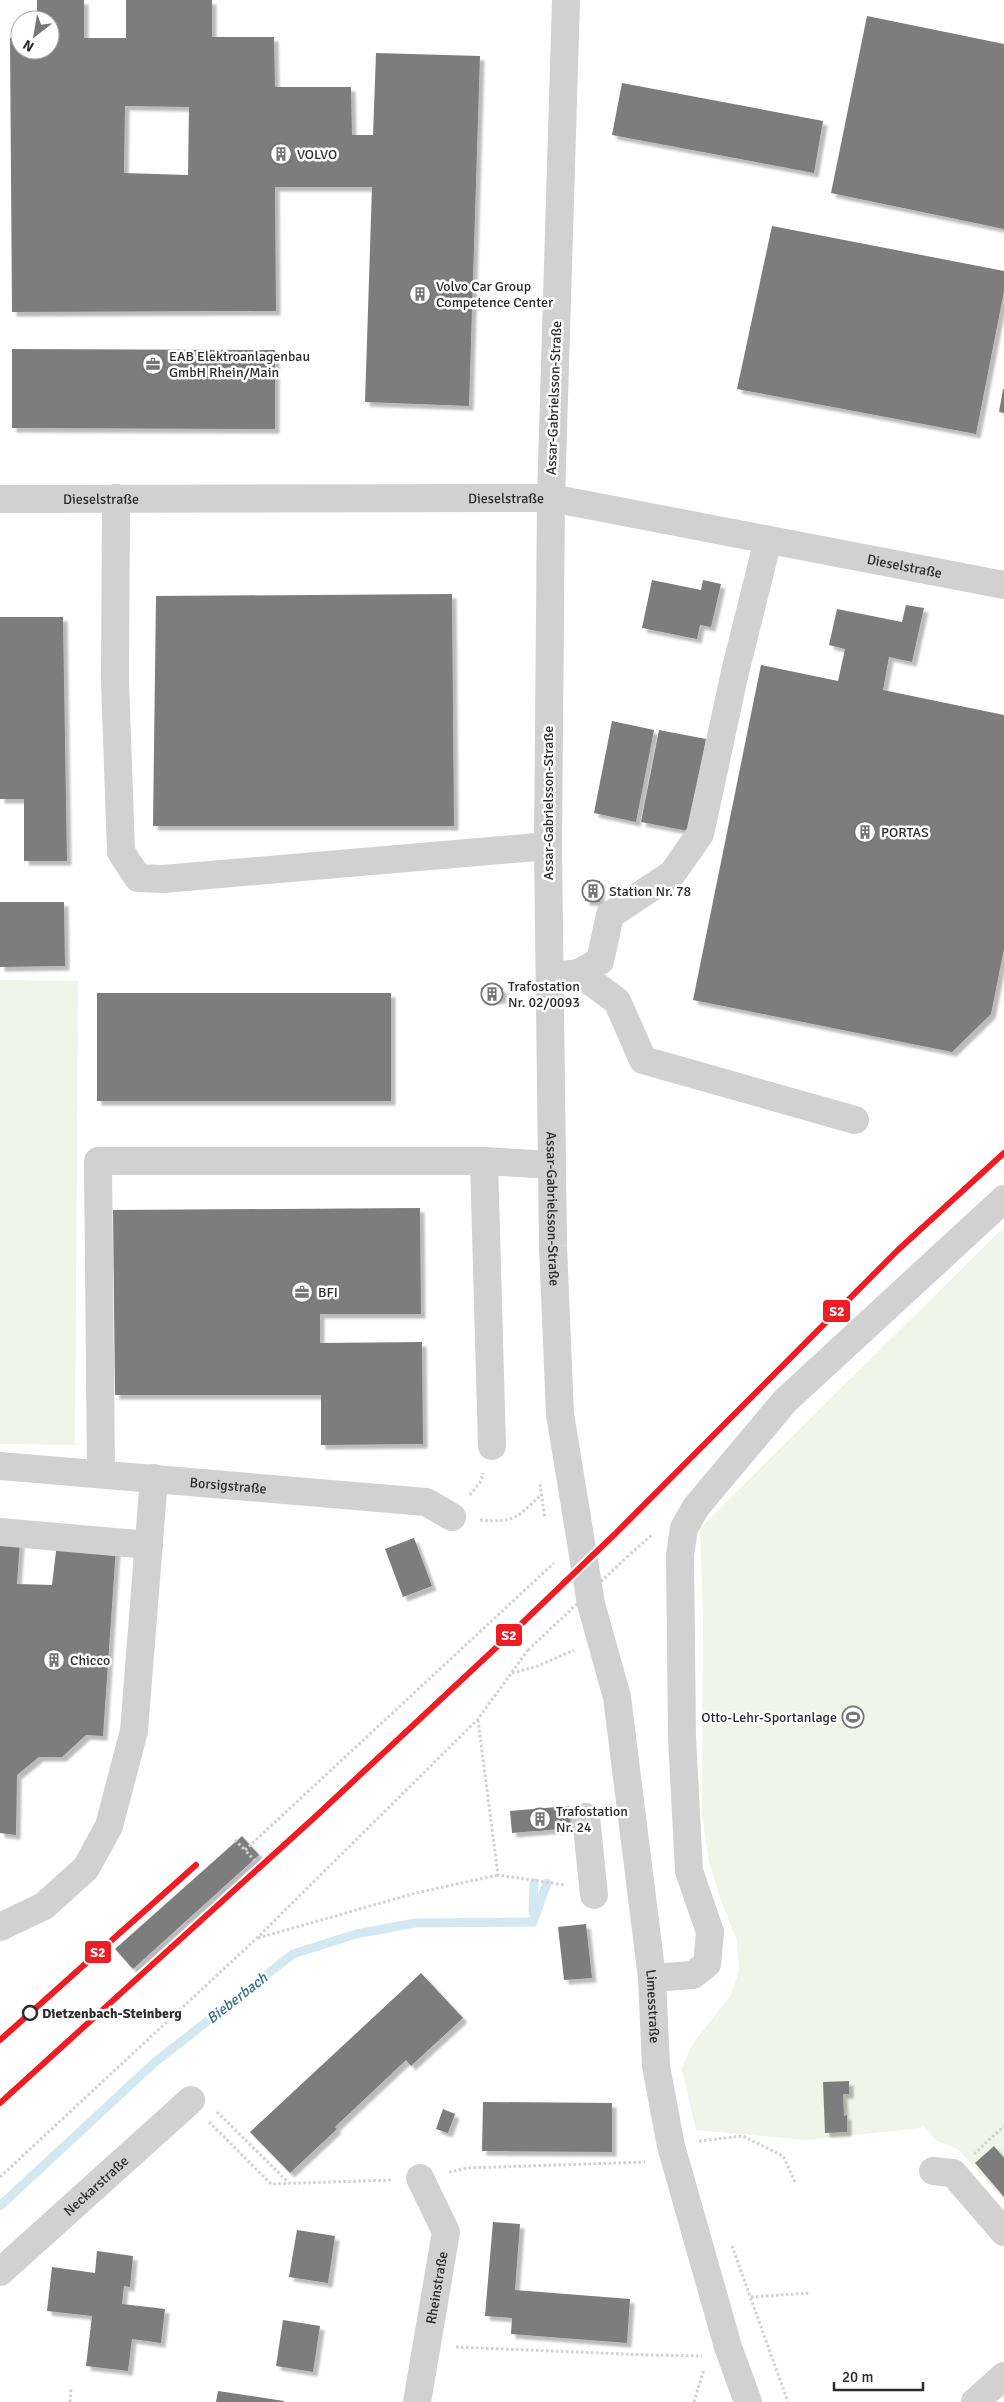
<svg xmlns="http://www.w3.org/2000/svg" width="1004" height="2402" viewBox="0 0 1004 2402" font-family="Signika,sans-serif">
<defs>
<filter id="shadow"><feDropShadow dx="4.5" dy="4.5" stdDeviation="1" flood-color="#0004"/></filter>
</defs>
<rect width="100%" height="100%" fill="#fff"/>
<g fill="#f0f4e9">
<path d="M0 980 78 981 75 1445 0 1444Z"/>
<path d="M1004 1227V2200L958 2149 937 2141 922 2125 921 2128 807 2140 696 2130 682 2069 691 2046 731 1995 739 1971 737 1940 721 1901 709 1861 702 1815 703 1620 700 1528Z"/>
</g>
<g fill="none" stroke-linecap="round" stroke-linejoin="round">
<g stroke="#d4e8f2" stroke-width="9">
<path d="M533 1912 534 1883"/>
<path d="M533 1922 547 1883"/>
<path d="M0 2206 154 2063 293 1954 356 1934 415 1923 533 1922"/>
</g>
</g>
<g fill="#7d7d7d" fill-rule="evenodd" filter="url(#shadow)">
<path d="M37 0H84V38H126V0H212V37H274L275 87H351L352 135H373L376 53 480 56 469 406 365 402 372 187H275L276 311 12 312 10 38H20V50H50V20H37ZM125 106 189 107 188 175 124 173Z"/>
<path d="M867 16 1004 44V229L831 193Z"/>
<path d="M622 83 823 121 814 173 612 135Z"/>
<path d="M772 226 1004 271V291L976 434 737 389Z"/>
<path d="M12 349 275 350V429L12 428Z"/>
<path d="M1003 389H1004V413L999 412Z"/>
<path d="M652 580 701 590 703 580 721 584 711 627 700 625 697 639 642 628Z"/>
<path d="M452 594 454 826H153L156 596Z"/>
<path d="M906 605 924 608 912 662 889 657 883 690 1004 715V949L991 1014 952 1052 693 1000 761 665 838 681 845 649 829 645 837 609 902 622Z"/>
<path d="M0 617H63L67 861H24V799H0Z"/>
<path d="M612 721 654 730 636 822 594 813Z"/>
<path d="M659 730 706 739 688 831 641 822Z"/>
<path d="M587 880 600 881V902L585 901Z"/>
<path d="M0 902H64L65 966 0 967Z"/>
<path d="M481 988H503L502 999 482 1000Z"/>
<rect x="97" y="993" width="294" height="108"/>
<path d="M420 1208 421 1314H320V1343L422 1342 423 1444 321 1445V1395H115L113 1210Z"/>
<path d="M414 1538 432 1586 403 1597 385 1549Z"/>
<path d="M0 1539 20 1541 17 1584 52 1585 57 1543 116 1548 103 1736 86 1735 62 1757H39L17 1775 16 1835 0 1833Z"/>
<path d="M569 1806 571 1828 512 1833 510 1811Z"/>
<path d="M242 1836 259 1855 133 1969 115 1949Z"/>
<path d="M586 1924 592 1978 564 1980 558 1927Z"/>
<path d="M421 1973 463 2018 411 2066 406 2060 335 2127 337 2129 290 2173 250 2132Z"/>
<path d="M849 2081V2094H843L844 2116 847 2115V2132L825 2133 823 2082Z"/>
<path d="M483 2102 612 2103V2152L482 2151Z"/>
<path d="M443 2109 455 2114 448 2133 436 2129Z"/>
<path d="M994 2146 1004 2158V2197L975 2163Z"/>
<path d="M493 2222 520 2224 515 2290 630 2299 627 2343 511 2334 512 2318 485 2316Z"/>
<path d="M297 2230 335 2236 328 2283 289 2277Z"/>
<path d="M97 2251 133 2256 130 2287 124 2286 122 2304 165 2309 161 2343 132 2339 128 2371 86 2366 92 2316 47 2311 52 2267 95 2273Z"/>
<path d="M283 2320 320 2326 313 2372 276 2366Z"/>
<path d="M218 2391 284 2401V2402H216Z"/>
</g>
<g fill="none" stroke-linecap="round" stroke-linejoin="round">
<g stroke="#d1d1d1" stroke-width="3" stroke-dasharray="2.5 2.5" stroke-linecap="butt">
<path d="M540 1484 545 1519"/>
<path d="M470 1495 481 1481 483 1473"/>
<path d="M480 1520C515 1523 516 1518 540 1496"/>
<path d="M627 1557 653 1534"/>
<path d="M512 1673 538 1666 574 1650"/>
<path d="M478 1720 498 1875 565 1885"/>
<path d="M235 1840 245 1850"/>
<path d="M255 1861 245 1850 554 1563"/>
<path d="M258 1938 416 1893 498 1875"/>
<path d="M217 2112 289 2183"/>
<path d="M209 2122 271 2184 391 2180"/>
<path d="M699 2141 743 2136 783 2156 796 2184"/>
<path d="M974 2154 1004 2126"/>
<path d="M449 2172 467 2168 645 2162"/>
<path d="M0 2177 257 1938 478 1719 528 1650"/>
<path d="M732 2246 788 2402"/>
<path d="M751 2297 811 2293"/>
<path d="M456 2347 648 2355 702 2356"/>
<path d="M70 2402 71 2388"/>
<path d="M694 2402 704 2369"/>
</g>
<g stroke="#d1d1d1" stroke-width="28">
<path id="s1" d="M566 0 551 498 548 846 553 1246 560 1414 591 1604 617 1697 652 1978 656 2066 671 2146 728 2347 748 2402"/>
<path d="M116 498 115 680 121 852 138 878 163 879 548 846"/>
<path id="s2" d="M0 499 551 498 1004 585"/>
<path d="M579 973 600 961 610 915 672 874 700 834 735 672 768 540"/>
<path d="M562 975 579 973 617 1001 643 1060 855 1120"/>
<path d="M492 1446 484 1161 552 1165"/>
<path id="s3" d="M0 1466 426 1502 452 1517"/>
<path d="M101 1474 98 1161H484"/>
<path d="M0 1532 149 1545"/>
<path d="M586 1817 594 1895"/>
<path d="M0 1927 44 1906 86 1868 109 1826 134 1731 154 1478"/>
<path d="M652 1978 693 1975 707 1964 710 1932 689 1871 682 1737 680 1555 684 1528 696 1507 785 1401 1004 1199"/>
<path d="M933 2171 953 2173 1004 2232"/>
<path id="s4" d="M0 2272 191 2100"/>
<path id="s5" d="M417 2402 446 2232 420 2178"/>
<path d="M975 2402 1004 2376"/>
</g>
<path stroke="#d1d1d1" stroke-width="3" stroke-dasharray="2.5 2.5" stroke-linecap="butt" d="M528 1650 627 1557"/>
<g stroke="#fff" stroke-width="10">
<g id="rail-1">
<path d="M0 2040 196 1865"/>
<path d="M0 2103 315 1817 516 1629 615 1534 898 1250 1004 1153"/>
</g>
</g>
<use href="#rail-1" stroke="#ee1c23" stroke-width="6"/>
</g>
<defs>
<g id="building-ring" transform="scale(1.125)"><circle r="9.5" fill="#fff" stroke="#767676" stroke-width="1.5"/><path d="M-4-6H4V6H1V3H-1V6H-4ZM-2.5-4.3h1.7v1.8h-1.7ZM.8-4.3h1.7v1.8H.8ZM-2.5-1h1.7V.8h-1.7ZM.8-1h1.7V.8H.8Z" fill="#767676"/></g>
<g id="office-ring" transform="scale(1.125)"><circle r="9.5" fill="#fff" stroke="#767676" stroke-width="1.5"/><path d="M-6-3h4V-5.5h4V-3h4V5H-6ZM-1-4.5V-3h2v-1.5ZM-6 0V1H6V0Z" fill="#767676"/></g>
<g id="stadium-ring" transform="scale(1.125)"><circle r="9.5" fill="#fff" stroke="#767676" stroke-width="1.5"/><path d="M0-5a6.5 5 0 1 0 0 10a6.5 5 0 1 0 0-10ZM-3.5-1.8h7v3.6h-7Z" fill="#767676"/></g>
</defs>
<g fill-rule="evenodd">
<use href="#building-ring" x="281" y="154"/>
<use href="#building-ring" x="420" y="294"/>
<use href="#office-ring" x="153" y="364"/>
<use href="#building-ring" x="865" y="832"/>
<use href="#building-ring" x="593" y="891"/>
<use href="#building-ring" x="492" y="994"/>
<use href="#office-ring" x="302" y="1292"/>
<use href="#building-ring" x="54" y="1660"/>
<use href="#stadium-ring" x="853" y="1717"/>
<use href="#building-ring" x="540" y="1819"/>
</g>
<circle fill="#fff" stroke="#2c2c2c" stroke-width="2.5" cx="30" cy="2013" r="7"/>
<g text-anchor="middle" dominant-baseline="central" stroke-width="5" stroke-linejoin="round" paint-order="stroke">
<g font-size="14" fill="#2c2c2c" stroke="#fff" text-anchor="start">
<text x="297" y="154">VOLVO</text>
<text x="436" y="286">Volvo Car Group<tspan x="436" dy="16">Competence Center</tspan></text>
<text x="169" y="356">EAB Elektroanlagenbau<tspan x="169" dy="16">GmbH Rhein/Main</tspan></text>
<text x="881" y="832">PORTAS</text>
<text x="609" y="891">Station Nr. 78</text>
<text x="508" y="986">Trafostation<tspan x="508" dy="16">Nr. 02/0093</tspan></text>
<text x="318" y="1292">BFI</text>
<text x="70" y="1660">Chicco</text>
<text x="837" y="1717" text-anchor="end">Otto-Lehr-Sportanlage</text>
<text x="556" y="1811">Trafostation<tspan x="556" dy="16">Nr. 24</tspan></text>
</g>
<g font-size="14" fill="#2c2c2c" stroke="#fff">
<text transform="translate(554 398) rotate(-88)">Assar-Gabrielsson-Straße</text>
<text stroke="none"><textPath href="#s2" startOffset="101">Dieselstraße</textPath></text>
<text stroke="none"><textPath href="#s2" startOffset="506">Dieselstraße</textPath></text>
<text stroke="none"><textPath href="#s2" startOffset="911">Dieselstraße</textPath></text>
<text transform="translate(548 803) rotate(-90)">Assar-Gabrielsson-Straße</text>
<text stroke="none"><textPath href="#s1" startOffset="1209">Assar-Gabrielsson-Straße</textPath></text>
<text stroke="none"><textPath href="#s3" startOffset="229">Borsigstraße</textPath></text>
<text stroke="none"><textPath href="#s1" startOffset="2015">Limesstraße</textPath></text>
<text stroke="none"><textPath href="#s4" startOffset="129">Neckarstraße</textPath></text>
<text stroke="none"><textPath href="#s5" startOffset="116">Rheinstraße</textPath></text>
</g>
<g font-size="14" font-weight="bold" fill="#2c2c2c" stroke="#fff" text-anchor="start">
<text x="42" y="2013">Dietzenbach-Steinberg</text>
</g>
<g font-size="15" font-style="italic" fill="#367291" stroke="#fff">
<text transform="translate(237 1998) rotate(-38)">Bieberbach</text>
</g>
</g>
<g stroke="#fff" stroke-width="2">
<rect x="822" y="1299" width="29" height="24" rx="5" fill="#ee1c23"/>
<rect x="495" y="1623" width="28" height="24" rx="5" fill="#ee1c23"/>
<rect x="84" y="1940" width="28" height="24" rx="5" fill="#ee1c23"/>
</g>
<g font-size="14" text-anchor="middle" font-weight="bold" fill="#fff">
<text x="837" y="1316">S2</text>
<text x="509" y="1640">S2</text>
<text x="98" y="1957">S2</text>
</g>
<g transform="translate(35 35) rotate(211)"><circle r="24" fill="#ffffff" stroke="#ababab"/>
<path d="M0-4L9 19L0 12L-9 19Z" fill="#767676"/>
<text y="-8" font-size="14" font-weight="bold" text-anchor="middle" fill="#2c2c2c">N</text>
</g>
<path d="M834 2382v8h89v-8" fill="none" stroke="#2c2c2c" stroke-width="2.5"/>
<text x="842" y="2382" font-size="15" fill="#2c2c2c" stroke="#ffffff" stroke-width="4" paint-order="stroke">20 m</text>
</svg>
